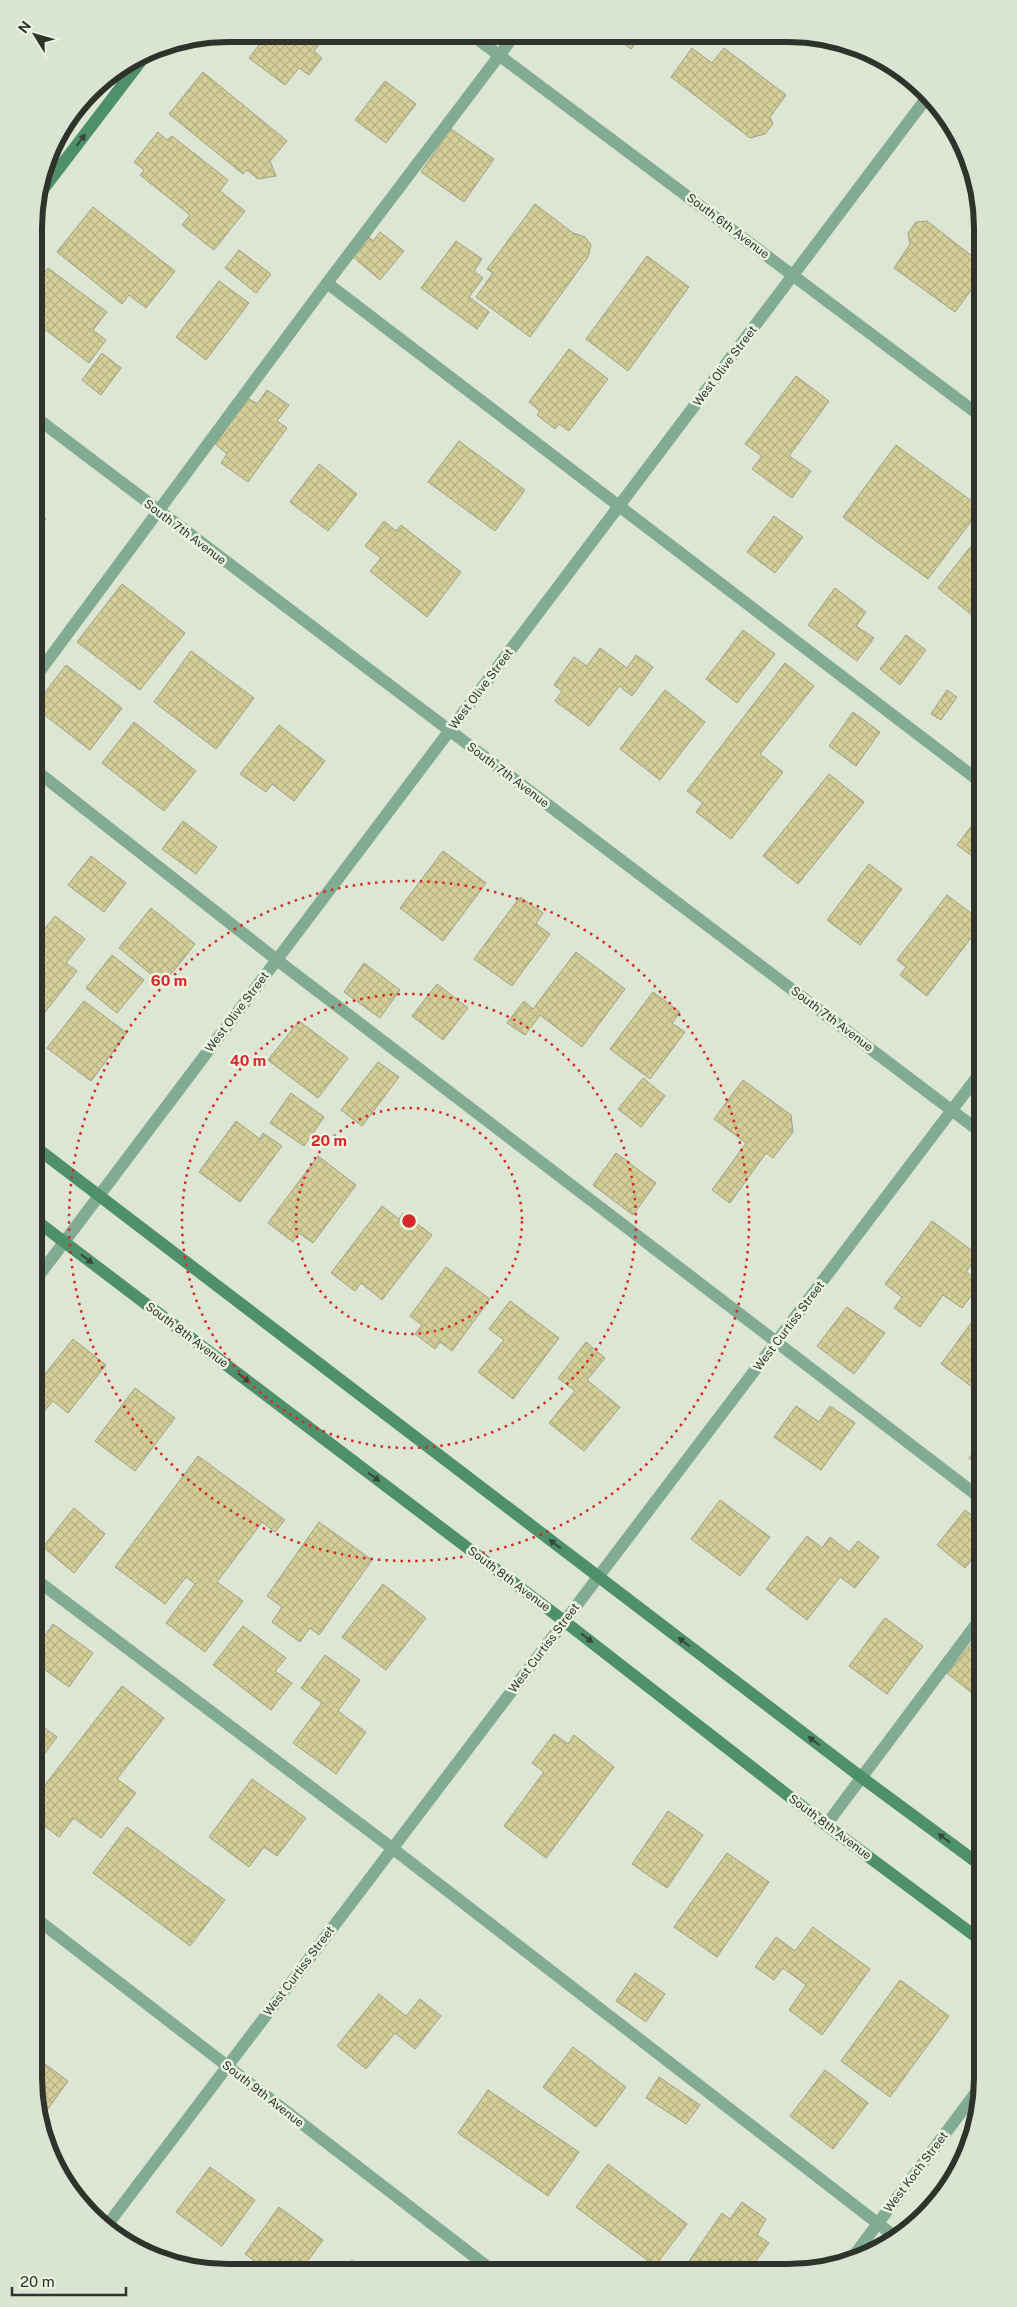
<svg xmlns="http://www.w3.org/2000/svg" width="1017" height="2307" viewBox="0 0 1017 2307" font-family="'Public Sans',sans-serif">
<defs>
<pattern id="building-cross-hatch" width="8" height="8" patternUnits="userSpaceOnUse" patternTransform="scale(1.25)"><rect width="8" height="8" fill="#d4ce97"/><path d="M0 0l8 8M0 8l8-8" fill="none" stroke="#b6b182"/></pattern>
</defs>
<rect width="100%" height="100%" fill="#dce6d3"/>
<g fill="url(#building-cross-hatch)" stroke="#a2a08d">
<path d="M260 34H327L314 51 322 58 309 75 299 68 285 85 249 58 265 37Z"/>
<path d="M614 36H641L631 49Z"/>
<path d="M692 48 712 63 724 48 786 95 770 117 773 124 765 134 750 138 671 77Z"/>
<path d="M203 72 287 141 270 161 276 176 258 179 247 170 243 174 169 114Z"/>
<path d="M385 81 416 104 386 143 355 120Z"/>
<path d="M451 129 494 159 464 202 421 172Z"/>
<path d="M158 132 167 140 172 136 228 180 220 191 245 211 214 250 182 225 190 215 140 175 144 170 134 162Z"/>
<path d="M535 204 573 233 585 237 591 245 588 257 530 337 476 297 493 273 487 269Z"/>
<path d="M93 207 175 271 146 308 129 295 122 304 57 252Z"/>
<path d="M927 221 981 263 973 268 982 275 955 312 894 268 910 244 908 233 916 222Z"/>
<path d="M380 232 404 251 380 280 353 257 369 237 373 241Z"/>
<path d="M456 241 482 259 474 271 483 278 469 297 489 312 477 329 421 288Z"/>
<path d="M239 250 271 274 256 293 225 268Z"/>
<path d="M647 256 689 287 628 371 586 339Z"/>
<path d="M48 268 107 312 93 330 106 340 89 363 34 321V286Z"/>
<path d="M219 281 249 303 206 360 176 337Z"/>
<path d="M569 349 608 379 569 431 559 424 555 429 537 415 540 411 529 402Z"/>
<path d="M102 353 121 368 101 395 82 380Z"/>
<path d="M796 376 829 401 789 456 811 471 792 498 752 469 762 456 745 444Z"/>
<path d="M267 390 289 405 277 421 287 428 248 482 221 463 227 454 215 444 248 398 257 404Z"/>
<path d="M459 441 525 490 495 531 428 482Z"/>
<path d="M896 445 981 508 928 579 843 517Z"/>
<path d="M319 464 357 494 328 531 290 502Z"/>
<path d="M34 510 46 519 34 536Z"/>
<path d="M774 516 803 537 775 573 747 552Z"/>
<path d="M384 521 396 531 401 525 461 572 427 617 370 571 381 558 365 546Z"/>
<path d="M983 531V614L978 620 938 588Z"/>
<path d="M122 584 185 633 140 690 77 642Z"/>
<path d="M835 588 866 612 856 626 874 638 857 661 808 625Z"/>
<path d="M743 630 775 654 737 703 706 679Z"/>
<path d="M906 635 926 650 900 685 880 669Z"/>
<path d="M600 648 627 668 636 655 653 667 632 696 619 686 589 726 555 701 562 691 554 685 574 657 587 666Z"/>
<path d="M191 651 254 698 216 749 154 702Z"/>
<path d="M785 663 814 686 760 754 783 772 731 839 696 812 703 803 687 791Z"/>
<path d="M66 665 122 708 90 750 34 707Z"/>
<path d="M665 690 705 722 660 780 620 749Z"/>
<path d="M947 690 957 697 941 720 931 714Z"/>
<path d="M853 712 880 732 856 766 829 746Z"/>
<path d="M134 722 196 771 164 811 102 763Z"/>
<path d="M279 725 325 761 294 801 272 784 266 792 240 774Z"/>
<path d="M829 774 864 802 798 884 763 856Z"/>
<path d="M983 811V864L957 845Z"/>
<path d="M183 821 217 847 196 874 162 849Z"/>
<path d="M443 851 486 883 443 941 400 908Z"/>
<path d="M91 856 126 883 104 912 68 885Z"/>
<path d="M869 864 902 889 860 945 827 920Z"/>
<path d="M947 895 983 922 927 996 900 975 906 967 897 960Z"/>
<path d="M520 897 543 913 536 924 550 934 512 986 474 959Z"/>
<path d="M151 908 195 944 163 984 119 948Z"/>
<path d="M55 916 85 939 66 963 77 971 42 1016 34 1010V942Z"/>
<path d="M576 952 625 989 582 1047 540 1015 525 1035 507 1023 524 1001 533 1009Z"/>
<path d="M112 955 144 980 117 1013 86 988Z"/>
<path d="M364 963 400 990 380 1018 344 992Z"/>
<path d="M437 984 468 1008 443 1040 412 1016Z"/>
<path d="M653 992 680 1012 672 1023 685 1032 650 1079 610 1049Z"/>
<path d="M84 1001 127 1033 91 1081 47 1048Z"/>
<path d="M299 1021 348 1058 318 1098 268 1060Z"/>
<path d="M378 1062 399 1077 362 1126 341 1110Z"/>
<path d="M643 1078 665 1096 641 1127 618 1109Z"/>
<path d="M743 1080 791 1115 793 1132 773 1158 766 1153 730 1203 712 1190 746 1143 714 1119Z"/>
<path d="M291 1093 324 1117 304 1146 270 1123Z"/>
<path d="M236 1121 260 1139 263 1133 282 1146 240 1202 199 1172Z"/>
<path d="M616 1153 656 1183 633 1215 593 1185Z"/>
<path d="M318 1156 356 1185 313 1243 299 1233 293 1242 268 1223Z"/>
<path d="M382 1206 399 1219 403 1213 432 1235 382 1300 361 1283 355 1291 331 1273Z"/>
<path d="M932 1221 978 1255 966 1272 981 1283 962 1308 943 1295 920 1327 894 1308 902 1297 885 1284Z"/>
<path d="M446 1267 490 1299 452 1351 440 1342 435 1349 415 1334 422 1325 410 1316Z"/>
<path d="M510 1301 559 1338 513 1399 478 1372 504 1340 489 1329Z"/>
<path d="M847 1307 885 1333 854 1374 817 1346Z"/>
<path d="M983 1307V1395L941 1364Z"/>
<path d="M73 1339 106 1365 68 1413 53 1401 35 1422 34 1388Z"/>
<path d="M586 1342 605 1358 587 1380 620 1407 584 1451 549 1423 575 1391 558 1378Z"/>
<path d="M135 1388 175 1418 135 1471 95 1441Z"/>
<path d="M796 1406 819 1422 830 1406 855 1423 821 1470 774 1437Z"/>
<path d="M983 1439V1468L969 1458Z"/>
<path d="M198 1456 285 1520 275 1532 262 1522 217 1582 243 1601 205 1652 166 1623 195 1584 186 1577 165 1604 115 1567Z"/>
<path d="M720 1500 770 1537 740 1576 691 1539Z"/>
<path d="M74 1508 105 1534 74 1573 43 1547Z"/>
<path d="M965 1510 983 1524V1546L965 1568 937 1545Z"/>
<path d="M319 1522 372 1560 319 1635 310 1628 300 1642 272 1622 282 1607 267 1596Z"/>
<path d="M807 1536 822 1548 830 1537 849 1552 858 1541 879 1557 855 1588 840 1577 807 1620 766 1589Z"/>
<path d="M383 1584 426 1618 386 1670 342 1637Z"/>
<path d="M885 1618 923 1646 887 1694 849 1666Z"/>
<path d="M53 1624 93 1653 69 1687 34 1662V1651Z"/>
<path d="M243 1626 286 1658 275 1671 292 1683 271 1710 213 1665Z"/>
<path d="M982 1630 983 1631V1702L947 1673Z"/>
<path d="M325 1655 360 1680 338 1711 366 1732 336 1774 293 1743 322 1703 301 1688Z"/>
<path d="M122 1686 164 1718 117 1779 136 1793 101 1838 74 1818 59 1837 34 1818V1799Z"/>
<path d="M34 1720 57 1737 34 1768Z"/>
<path d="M554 1734 568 1744 574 1735 614 1767 546 1858 504 1826 544 1772 532 1763Z"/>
<path d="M252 1779 306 1818 277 1856 264 1847 249 1867 209 1837Z"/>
<path d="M668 1811 703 1835 667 1888 632 1864Z"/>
<path d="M127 1827 225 1900 190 1946 93 1873Z"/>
<path d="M727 1853 769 1882 717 1957 674 1927Z"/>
<path d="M813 1927 870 1969 822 2035 789 2010 806 1985 783 1968 774 1980 755 1967 776 1937 795 1951Z"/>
<path d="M635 1973 665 1994 646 2022 616 2001Z"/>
<path d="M900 1980 949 2016 890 2097 841 2061Z"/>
<path d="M379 1994 406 2016 420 1999 441 2016 415 2049 395 2033 366 2069 337 2046Z"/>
<path d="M573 2047 626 2087 596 2127 543 2087Z"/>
<path d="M34 2056 68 2081 45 2113 38 2108 34 2078Z"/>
<path d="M825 2070 868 2103 833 2149 790 2116Z"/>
<path d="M659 2077 700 2105 686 2124 646 2098Z"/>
<path d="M488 2090 579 2152 548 2196 458 2133Z"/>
<path d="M608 2164 687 2224 655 2266 576 2207Z"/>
<path d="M210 2167 255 2200 222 2246 176 2212Z"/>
<path d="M742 2202 766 2219 757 2235 769 2243 747 2273H681L722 2213 730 2219Z"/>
<path d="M279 2207 323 2240 301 2270H267L245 2254Z"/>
<path d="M352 2260 366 2271 344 2270Z"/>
</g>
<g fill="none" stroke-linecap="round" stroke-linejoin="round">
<g stroke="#81ab92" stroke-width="12">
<path d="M327 283 983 784"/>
<path d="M34 679 327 283 514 36"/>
<path d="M34 769 277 960 983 1500"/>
<path d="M34 1578 392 1848 898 2239"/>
<path d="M826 1825 983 1615"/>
</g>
<g stroke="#81ab92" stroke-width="12">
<path d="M472 35 983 418"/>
<path d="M34 416 983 1134"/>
<path d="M34 1282 928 96"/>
<path d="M34 1917 493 2271"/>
<path d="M105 2228 983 1069"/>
<path d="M849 2262 983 2083"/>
</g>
<g stroke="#4d906b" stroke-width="12">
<path d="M41 192 147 53"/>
<path d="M34 1146 861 1777 983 1867"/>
<path d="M34 1219 564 1621 826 1825 983 1942"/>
</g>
</g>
<defs><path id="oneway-solid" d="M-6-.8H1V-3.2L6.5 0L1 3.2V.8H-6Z" transform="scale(1.25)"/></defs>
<g fill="#364639">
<use href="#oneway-solid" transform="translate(81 140) rotate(-53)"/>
<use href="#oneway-solid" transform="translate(87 1259) rotate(37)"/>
<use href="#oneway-solid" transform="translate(244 1378) rotate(37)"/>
<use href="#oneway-solid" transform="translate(374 1477) rotate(37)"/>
<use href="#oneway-solid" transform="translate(555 1544) rotate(-143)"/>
<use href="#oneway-solid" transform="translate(587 1638) rotate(38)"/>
<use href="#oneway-solid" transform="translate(684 1642) rotate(-143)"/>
<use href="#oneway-solid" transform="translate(814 1741) rotate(-143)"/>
<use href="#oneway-solid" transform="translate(944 1838) rotate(-144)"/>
</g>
<g fill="none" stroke="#d62828" stroke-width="2.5" stroke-dasharray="2.5 5">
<circle cx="409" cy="1221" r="113"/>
<circle cx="409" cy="1221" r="227"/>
<circle cx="409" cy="1221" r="340"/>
</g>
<g text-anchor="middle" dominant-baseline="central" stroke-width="5" stroke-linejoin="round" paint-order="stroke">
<g font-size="12" fill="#30332c" stroke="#e9f3e0">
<text transform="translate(728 226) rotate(37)">South 6th Avenue</text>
<text transform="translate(725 366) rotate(-53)">West Olive Street</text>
<text transform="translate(185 532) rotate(37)">South 7th Avenue</text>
<text transform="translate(481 689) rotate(-53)">West Olive Street</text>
<text transform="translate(508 775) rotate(37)">South 7th Avenue</text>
<text transform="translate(237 1012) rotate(-53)">West Olive Street</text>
<text transform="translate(832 1019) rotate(37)">South 7th Avenue</text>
<text transform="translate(789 1326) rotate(-53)">West Curtiss Street</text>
<text transform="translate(187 1335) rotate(37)">South 8th Avenue</text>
<text transform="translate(509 1579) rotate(37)">South 8th Avenue</text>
<text transform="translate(544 1648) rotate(-53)">West Curtiss Street</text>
<text transform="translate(830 1827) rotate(37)">South 8th Avenue</text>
<text transform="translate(299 1971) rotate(-53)">West Curtiss Street</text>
<text transform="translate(263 2094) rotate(38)">South 9th Avenue</text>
<text transform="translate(916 2172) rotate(-53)">West Koch Street</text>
</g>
</g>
<path d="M0 0H1017V2307H0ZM228 42H788A186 186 0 0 1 974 228V2078A186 186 0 0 1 788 2264H228A186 186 0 0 1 42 2078V228A186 186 0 0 1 228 42Z" fill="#dae4d2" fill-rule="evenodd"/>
<path fill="none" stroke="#30332c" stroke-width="6" d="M228 42H788A186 186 0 0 1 974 228V2078A186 186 0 0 1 788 2264H228A186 186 0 0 1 42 2078V228A186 186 0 0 1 228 42Z"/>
<circle cx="409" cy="1221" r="8" fill="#d62828" stroke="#e9f3e0" stroke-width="2.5"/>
<g font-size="15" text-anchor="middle" font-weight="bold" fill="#d62828" stroke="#e9f3e0" stroke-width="5" stroke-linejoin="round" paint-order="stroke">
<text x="169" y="986">60 m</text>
<text x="248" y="1066">40 m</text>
<text x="329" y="1146">20 m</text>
</g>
<g transform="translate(35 35) rotate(307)" stroke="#e9f3e0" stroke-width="4" paint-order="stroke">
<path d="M0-4L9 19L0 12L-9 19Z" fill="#30332c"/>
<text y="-8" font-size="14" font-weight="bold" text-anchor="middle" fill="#30332c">N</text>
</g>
<path d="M12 2287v8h114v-8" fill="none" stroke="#30332c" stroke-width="2.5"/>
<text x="20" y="2287" font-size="15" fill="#30332c" stroke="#e9f3e0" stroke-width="4" paint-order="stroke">20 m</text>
</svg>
